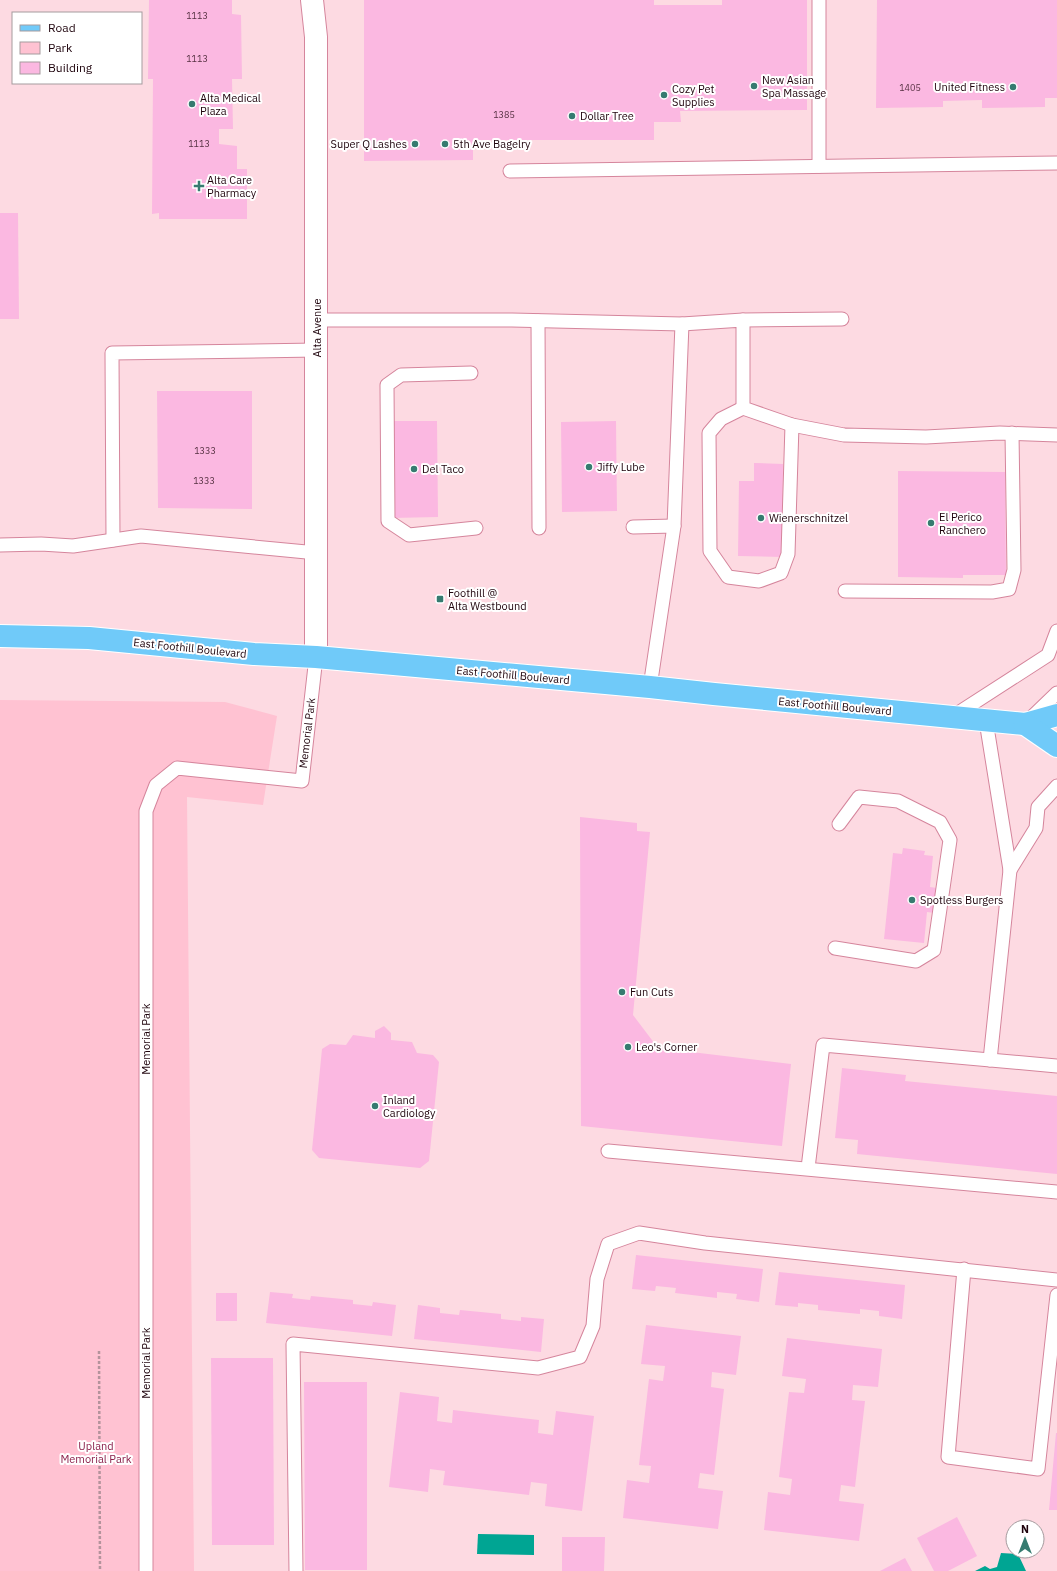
<svg xmlns="http://www.w3.org/2000/svg" width="1057" height="1571" viewBox="0 0 1057 1571" font-family="'IBM Plex Sans',sans-serif">
<rect width="100%" height="100%" fill="#fddae2"/>
<path fill="#ffc2d2" d="M0 700 225 702 277 716 263 805 187 797 194 1571H0Z"/>
<g fill="#00a593">
<path d="M478 1534 534 1535V1555L477 1554Z"/>
<path d="M1001 1553 1018 1554 1026 1571H975L985 1566 990 1569 997 1567Z"/>
</g>
<g fill="#fbb8e1">
<path d="M149 0H232V14L241 15 242 79H232L233 129H219V144L237 146V169H247V219H159V213L152 214 153 79H148Z"/>
<path d="M364 0H654V5H722V0H807V110L680 111 681 122H654V140H473V160L364 161Z"/>
<path d="M877 0H1057V98H1045V107L982 108V100L943 101V107L876 108Z"/>
<path d="M0 213H18L19 319H0Z"/>
<path d="M157 391H252V509L158 508Z"/>
<path d="M391 421H437L438 517 392 518Z"/>
<path d="M616 421 617 511 562 512 561 422Z"/>
<path d="M754 463 783 464 782 557 738 556 739 481H754Z"/>
<path d="M898 471 1005 472 1006 575H963V578L898 577Z"/>
<path d="M580 817 637 823V831L650 832 633 1015 658 1048 791 1064 782 1146 581 1126Z"/>
<path d="M903 848 925 851 924 855 933 856 930 887 937 888 934 913 927 912 924 943 884 939 893 853 902 854Z"/>
<path d="M384 1026 391 1033V1040L412 1042 417 1053 433 1055 439 1062 429 1161 420 1168 319 1158 312 1150 322 1049 330 1044 346 1045 353 1035 375 1038V1031Z"/>
<path d="M842 1068 906 1075 905 1081 1057 1096V1174L857 1154 858 1140 835 1138Z"/>
<path d="M636 1255 763 1269 759 1302 736 1299 737 1294 717 1292V1298L675 1293 676 1288 656 1286 655 1291 632 1289Z"/>
<path d="M779 1272 905 1285 902 1319 879 1316V1311L860 1309V1314L818 1310V1305L798 1303V1307L775 1305Z"/>
<path d="M270 1292 293 1294 292 1298 310 1300 311 1296 353 1300V1304L372 1306 373 1302 396 1305 392 1336 266 1323Z"/>
<rect x="216" y="1293" width="21" height="28"/>
<path d="M418 1305 440 1308V1313L459 1315 460 1310 501 1314V1319L521 1321V1317L544 1319 541 1352 414 1339Z"/>
<path d="M646 1325 741 1336 736 1375 712 1372 711 1387 724 1389 714 1475 700 1473 698 1488 723 1491 718 1529 623 1518 627 1480 649 1483 651 1466 639 1465 649 1379 663 1381 665 1366 641 1364Z"/>
<path d="M787 1338 882 1349 878 1387 853 1385 852 1400 865 1401 855 1487 841 1485 839 1501 864 1504 859 1541 764 1530 768 1492 790 1495 792 1479 779 1477 789 1392 804 1393 806 1379 782 1376Z"/>
<path d="M211 1358H273L274 1545H212Z"/>
<path d="M304 1382H367V1570H305Z"/>
<path d="M400 1392 439 1397 437 1421 452 1423 453 1410 539 1420 538 1433 553 1435 556 1411 594 1416 582 1511 545 1506 547 1484 531 1482 529 1495 443 1485 445 1471 430 1469 428 1492 389 1487Z"/>
<path d="M1056 1433H1057V1510H1049Z"/>
<path d="M957 1517 977 1556 948 1571H934L917 1538Z"/>
<path d="M562 1537H605L604 1571H562Z"/>
<path d="M905 1558 912 1571H880Z"/>
</g>
<g fill="none" stroke-linecap="round" stroke-linejoin="round">
<g stroke="#d5859c" stroke-width="15">
<g id="lane">
<path d="M819 0V166"/>
<path d="M510 171 1057 163"/>
<path d="M317 320H512L682 324 743 320V408L792 425 844 435 926 437 1000 433 1057 435"/>
<path d="M743 320 842 319"/>
<path d="M538 321 539 528"/>
<path d="M471 373 401 375 387 385 388 521 409 535 476 528"/>
<path d="M743 408 721 419 709 433 710 551 728 577 759 581 781 573 788 554 792 425"/>
<path d="M674 526 682 324"/>
<path d="M633 527 674 526 650 687"/>
<path d="M113 540 112 353 317 350"/>
<path d="M0 545 41 544 73 546 141 536 317 553"/>
<path d="M845 591 992 592 1009 589 1014 570 1012 433"/>
<path d="M952 717 1048 655 1057 631"/>
<path d="M1029 720 1057 693"/>
<path d="M986 721 1010 870 990 1060"/>
<path d="M1010 870 1036 828 1038 807 1057 786"/>
<path d="M835 948 916 961 934 950 950 840 940 822 898 801 859 797 839 824"/>
<path d="M608 1151 1057 1192"/>
<path d="M808 1168 823 1045 1057 1066"/>
<path d="M964 1269 948 1457 1038 1469 1057 1295"/>
<path d="M146 1571V811L156 785 177 768 302 781 316 657"/>
<path d="M296 1571 293 1344 538 1368 580 1357 593 1326 597 1279 608 1244 639 1233 705 1243 1057 1280"/>
</g>
</g>
<g stroke="#d5859c" stroke-width="24">
<path id="street" d="M312 0 316 37V657"/>
</g>
<g stroke="#fff" stroke-width="24">
<g id="primary">
<path d="M0 636 89 638 254 654 316 657 650 687 714 694 1025 724 1057 715"/>
<path d="M1025 724 1057 746"/>
</g>
</g>
<path stroke="#b4939c" stroke-width="2.5" stroke-dasharray="3 2" stroke-linecap="butt" d="M99 1351 100 1571"/>
<use href="#lane" stroke="#fff" stroke-width="13"/>
<use href="#street" stroke="#fff" stroke-width="22"/>
<use href="#primary" stroke="#70caf9" stroke-width="22"/>
</g>
<g fill="#367b70" stroke="#fff" stroke-width="1.5">
<circle cx="754" cy="86" r="4"/>
<circle cx="1013" cy="87" r="4"/>
<circle cx="664" cy="95" r="4"/>
<circle cx="192" cy="104" r="4"/>
<circle cx="572" cy="116" r="4"/>
<circle cx="415" cy="144" r="4"/>
<circle cx="445" cy="144" r="4"/>
<path d="M197 180h4v4h4v4h-4v4h-4v-4h-4v-4h4z"/>
<circle cx="589" cy="467" r="4"/>
<circle cx="414" cy="469" r="4"/>
<circle cx="761" cy="518" r="4"/>
<circle cx="931" cy="523" r="4"/>
<rect x="436" y="595" width="8" height="8" rx="2"/>
<circle cx="912" cy="900" r="4"/>
<circle cx="622" cy="992" r="4"/>
<circle cx="628" cy="1047" r="4"/>
<circle cx="375" cy="1106" r="4"/>
</g>
<g text-anchor="middle" dominant-baseline="central" stroke-width="4" stroke-linejoin="round" paint-order="stroke">
<g font-size="9" fill="#563142">
<text x="197" y="15">1113</text>
<text x="197" y="58">1113</text>
<text x="910" y="87">1405</text>
<text x="504" y="114">1385</text>
<text x="199" y="143">1113</text>
<text x="205" y="450">1333</text>
<text x="204" y="480">1333</text>
</g>
<g font-size="11" fill="#1f040d" stroke="#fff" text-anchor="start">
<text x="762" y="80">New Asian<tspan x="762" dy="13">Spa Massage</tspan></text>
<text x="1005" y="87" text-anchor="end">United Fitness</text>
<text x="672" y="89">Cozy Pet<tspan x="672" dy="13">Supplies</tspan></text>
<text x="200" y="98">Alta Medical<tspan x="200" dy="13">Plaza</tspan></text>
<text x="580" y="116">Dollar Tree</text>
<text x="407" y="144" text-anchor="end">Super Q Lashes</text>
<text x="453" y="144">5th Ave Bagelry</text>
<text x="207" y="180">Alta Care<tspan x="207" dy="13">Pharmacy</tspan></text>
<text x="597" y="467">Jiffy Lube</text>
<text x="422" y="469">Del Taco</text>
<text x="939" y="517">El Perico<tspan x="939" dy="13">Ranchero</tspan></text>
<text x="769" y="518">Wienerschnitzel</text>
<text x="448" y="593">Foothill @<tspan x="448" dy="13">Alta Westbound</tspan></text>
<text x="920" y="900">Spotless Burgers</text>
<text x="630" y="992">Fun Cuts</text>
<text x="636" y="1047">Leo's Corner</text>
<text x="383" y="1100">Inland<tspan x="383" dy="13">Cardiology</tspan></text>
</g>
<g font-size="11" fill="#1f040d" stroke="#fff">
<text transform="translate(317 328) rotate(-90)">Alta Avenue</text>
<text transform="translate(190 648) rotate(6)">East Foothill Boulevard</text>
<text transform="translate(513 675) rotate(5)">East Foothill Boulevard</text>
<text transform="translate(835 706) rotate(5)">East Foothill Boulevard</text>
<text transform="translate(307 733) rotate(-83)">Memorial Park</text>
<text transform="translate(146 1039) rotate(-90)">Memorial Park</text>
<text transform="translate(146 1363) rotate(-90)">Memorial Park</text>
</g>
<g font-size="11" fill="#8a1f4a" stroke="#fff">
<text x="96" y="1446">Upland<tspan x="96" dy="13">Memorial Park</tspan></text>
</g>
</g>
<rect x="12" y="12" width="130" height="72" fill="#ffffff" stroke="#a59b9e"/>
<rect x="20" y="25" width="20" height="6" fill="#70caf9" stroke="#a59b9e"/>
<text x="48" y="32" font-size="12" fill="#1f040d">Road</text>
<rect x="20" y="42" width="20" height="12" fill="#ffc2d2" stroke="#a59b9e"/>
<text x="48" y="52" font-size="12" fill="#1f040d">Park</text>
<rect x="20" y="62" width="20" height="12" fill="#fbb8e1" stroke="#a59b9e"/>
<text x="48" y="72" font-size="12" fill="#1f040d">Building</text>
<g transform="translate(1025 1539)"><circle r="19" fill="#ffffff" stroke="#a59b9e"/>
<path d="M0-3L7 15L0 10L-7 15Z" fill="#367b70"/>
<text y="-6" font-size="11" font-weight="bold" text-anchor="middle" fill="#1f040d">N</text>
</g>
</svg>
